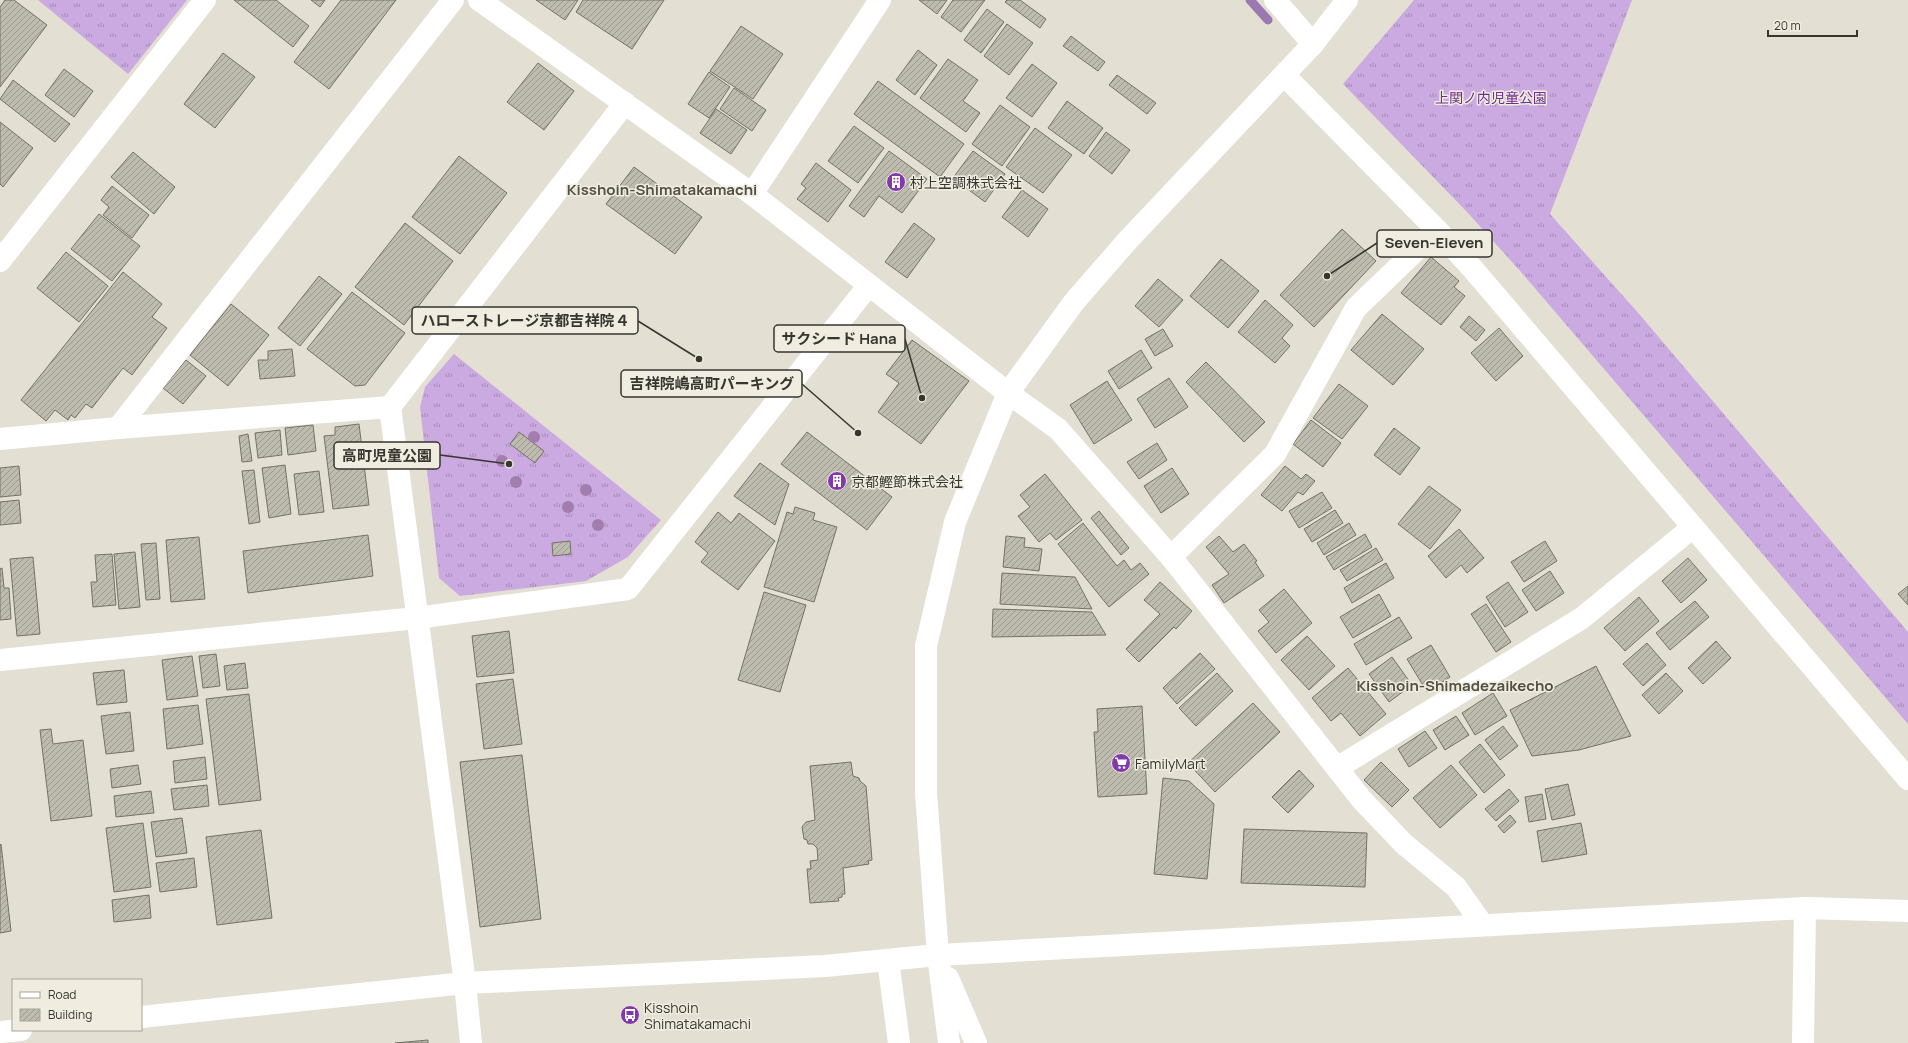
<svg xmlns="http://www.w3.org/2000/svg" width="1908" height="1043" viewBox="0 0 1908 1043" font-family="Manrope,'Noto Sans JP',sans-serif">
<defs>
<pattern id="grass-tufts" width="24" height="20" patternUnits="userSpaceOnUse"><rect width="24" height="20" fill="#caaae0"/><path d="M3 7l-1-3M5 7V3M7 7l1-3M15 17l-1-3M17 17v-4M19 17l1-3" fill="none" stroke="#a58bb6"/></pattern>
<pattern id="building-hatch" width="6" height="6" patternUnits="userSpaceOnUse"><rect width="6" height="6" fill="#bebbaf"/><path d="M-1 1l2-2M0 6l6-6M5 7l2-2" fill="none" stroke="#9b998f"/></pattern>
</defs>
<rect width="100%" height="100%" fill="#e3e0d3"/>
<g fill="url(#grass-tufts)">
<path d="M38 0H187L128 74Z"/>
<path d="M1414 0H1632L1550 214 1640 315 1908 632V724L1521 272 1468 213 1343 84Z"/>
<path d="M454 354 661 520 628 557 586 581 460 596 439 578 420 407 425 387Z"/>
</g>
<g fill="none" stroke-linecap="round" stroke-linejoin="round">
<path stroke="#9c78b1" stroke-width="9" d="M1250 0 1268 20"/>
</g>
<g fill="url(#building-hatch)" stroke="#747166">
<path d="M5 0H14L47 25 0 87V7Z"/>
<path d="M234 0H276L309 26 293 47Z"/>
<path d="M311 0H325L320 7Z"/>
<path d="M341 0H396L329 89 294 62Z"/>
<path d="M536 0H578L565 20Z"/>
<path d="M583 0H664L632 49 576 12Z"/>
<path d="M919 0H947L937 14Z"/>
<path d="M953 0H985L961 32 941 17Z"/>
<path d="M1007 0H1020L1046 19 1040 28 1005 2Z"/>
<path d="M987 9 1004 22 981 53 964 40Z"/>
<path d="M1007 24 1033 43 1009 75 984 56Z"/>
<path d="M741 26 783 54 753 99 710 71Z"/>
<path d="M1071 36 1105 62 1098 71 1063 46Z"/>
<path d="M918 50 937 65 915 95 896 80Z"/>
<path d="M223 53 255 77 215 128 184 104Z"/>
<path d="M948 59 978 80 963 101 980 113 966 132 920 98Z"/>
<path d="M538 63 574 91 544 130 507 102Z"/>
<path d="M1032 64 1057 83 1032 117 1006 98Z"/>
<path d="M64 69 93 91 74 117 45 95Z"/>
<path d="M709 72 730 87 709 118 688 104Z"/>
<path d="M1117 75 1156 103 1147 114 1109 85Z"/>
<path d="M13 80 70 124 55 142 0 99Z"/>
<path d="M878 81 964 144 940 177 854 114Z"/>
<path d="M734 88 766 110 752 131 720 109Z"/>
<path d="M1067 101 1103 128 1084 154 1048 128Z"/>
<path d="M1000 105 1030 127 1002 166 972 144Z"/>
<path d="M716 109 747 130 731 154 700 133Z"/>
<path d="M0 122 33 148 3 187 0 184Z"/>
<path d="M854 126 884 148 858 183 828 161Z"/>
<path d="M1035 128 1072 155 1043 193 1006 167Z"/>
<path d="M1106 132 1130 150 1112 174 1089 156Z"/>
<path d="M889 151 927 179 902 213 879 196 864 217 849 206Z"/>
<path d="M973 151 1005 174 985 202 953 178Z"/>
<path d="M133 152 175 187 154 214 111 177Z"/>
<path d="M459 156 507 193 460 254 412 217Z"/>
<path d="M816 163 851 190 828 222 797 199 806 188 801 184Z"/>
<path d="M634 167 702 217 675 254 606 204Z"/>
<path d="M112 186 149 215 132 238 103 215 109 207 101 200Z"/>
<path d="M1022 190 1048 209 1028 237 1002 217Z"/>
<path d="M99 214 140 246 112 281 71 249Z"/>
<path d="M405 223 453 261 404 325 355 287Z"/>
<path d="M914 223 935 239 907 278 885 262Z"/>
<path d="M1342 229 1376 261 1314 327 1280 295Z"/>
<path d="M66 252 108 286 79 322 37 288Z"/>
<path d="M1431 257 1459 281 1454 287 1465 296 1441 325 1401 293Z"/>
<path d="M1221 259 1259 291 1228 328 1190 296Z"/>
<path d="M123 272 162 304 152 317 167 328 132 375 123 368 92 408 86 404 75 418 71 415 68 420 55 410 46 421 21 400Z"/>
<path d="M319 276 342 294 300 346 278 328Z"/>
<path d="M1158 279 1183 300 1159 327 1135 306Z"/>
<path d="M352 292 405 333 365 385 355 386 307 349Z"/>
<path d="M1265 300 1293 325 1282 338 1290 346 1275 363 1238 332Z"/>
<path d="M231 304 269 335 228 386 190 355Z"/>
<path d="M1382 314 1424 349 1393 385 1351 350Z"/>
<path d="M1469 316 1485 330 1476 341 1460 327Z"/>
<path d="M1499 328 1523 356 1496 381 1471 353Z"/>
<path d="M1163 329 1173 346 1155 356 1145 339Z"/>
<path d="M912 340 969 381 921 444 878 412 899 383 886 374Z"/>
<path d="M292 349 295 376 260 379 258 360H268V351Z"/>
<path d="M1141 350 1152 368 1119 389 1108 371Z"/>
<path d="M186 360 206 376 183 404 163 388Z"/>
<path d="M1206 362 1265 422 1244 442 1186 382Z"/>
<path d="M1169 378 1188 407 1155 428 1137 399Z"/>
<path d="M1107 381 1132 420 1094 444 1070 405Z"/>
<path d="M1339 384 1368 406 1342 439 1313 418Z"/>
<path d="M1311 420 1341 443 1323 467 1293 444Z"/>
<path d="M359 424 369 505 333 509 324 436 335 435V427Z"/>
<path d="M313 425 316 451 288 455 285 428Z"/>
<path d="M1394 428 1420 448 1400 475 1374 455Z"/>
<path d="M280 430 282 455 258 458 255 433Z"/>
<path d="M519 432 544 451 535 463 510 444Z"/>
<path d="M807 432 892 497 867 530 781 464Z"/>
<path d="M248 434 252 461 242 462 239 436Z"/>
<path d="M1157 443 1167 460 1139 479 1127 462Z"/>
<path d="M760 463 789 484 775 525 734 496Z"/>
<path d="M285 465 291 514 269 518 262 468Z"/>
<path d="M19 466 21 495 0 497V468Z"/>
<path d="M1285 466 1301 479 1306 474 1315 481 1303 495 1298 492 1282 511 1261 495Z"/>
<path d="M1172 468 1189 494 1161 513 1144 486Z"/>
<path d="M254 470 260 522 249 524 242 471Z"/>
<path d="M319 471 324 512 299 515 294 474Z"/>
<path d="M1045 474 1082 520 1056 540 1050 533 1039 542 1018 516 1030 507 1020 495Z"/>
<path d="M1429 486 1461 510 1430 549 1398 524Z"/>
<path d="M1322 492 1332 508 1299 528 1289 511Z"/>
<path d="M19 500 21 523 0 525V502Z"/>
<path d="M795 507 815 513 813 520 837 527 814 602 764 587 787 512 793 514Z"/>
<path d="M1335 510 1343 523 1312 542 1304 529Z"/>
<path d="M1099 511 1129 548 1121 555 1091 518Z"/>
<path d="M718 512 731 523 739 513 775 541 738 590 701 562 708 553 695 542Z"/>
<path d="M1083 523 1117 566 1124 560 1131 570 1140 563 1149 574 1109 607 1058 544Z"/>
<path d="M1349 523 1356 535 1324 555 1317 543Z"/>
<path d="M1459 529 1484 558 1467 573 1461 565 1446 578 1428 556Z"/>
<path d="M1365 534 1372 547 1334 570 1326 557Z"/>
<path d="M368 535 373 576 248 593 243 551Z"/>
<path d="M1006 536 1025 538 1024 547 1042 549 1039 571 1003 567Z"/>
<path d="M1219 536 1233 552 1244 544 1257 561 1255 562 1264 576 1224 603 1212 585 1229 574 1206 547Z"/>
<path d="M199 537 205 599 171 602 166 540Z"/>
<path d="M570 541 571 554 553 556 552 543Z"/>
<path d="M1545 541 1557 561 1524 582 1511 562Z"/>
<path d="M156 543 160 599 146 600 141 544Z"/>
<path d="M1376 548 1383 560 1347 581 1340 570Z"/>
<path d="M135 552 140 607 119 609 114 554Z"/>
<path d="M112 554 116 605 93 607 91 582H97L95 555Z"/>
<path d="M33 557 40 634 17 636 10 559Z"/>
<path d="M1688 558 1707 580 1681 603 1662 581Z"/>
<path d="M1386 563 1394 578 1352 603 1344 588Z"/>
<path d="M2 568 4 588H9L11 619 0 620V569Z"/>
<path d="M1550 571 1564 593 1536 611 1522 590Z"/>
<path d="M1002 573 1075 577 1092 609 1000 604Z"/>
<path d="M1160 582 1192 611 1176 629 1174 627 1139 662 1126 649 1160 614 1144 600Z"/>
<path d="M1508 582 1528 612 1505 627 1486 597Z"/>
<path d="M1908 586V605L1898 594Z"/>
<path d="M1284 589 1312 623 1276 653 1258 631 1269 622 1259 610Z"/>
<path d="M764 592 806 605 780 692 738 680Z"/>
<path d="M1379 594 1391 616 1353 638 1340 617Z"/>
<path d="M1639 597 1659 621 1625 651 1604 628Z"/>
<path d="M1695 601 1709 617 1670 650 1656 633Z"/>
<path d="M1486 604 1511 642 1496 652 1471 614Z"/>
<path d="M993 609 1092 612 1106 635 992 637Z"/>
<path d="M1399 617 1412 638 1366 665 1354 644Z"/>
<path d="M509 631 514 673 477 677 472 636Z"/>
<path d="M1307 636 1335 666 1309 690 1281 660Z"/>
<path d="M1716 641 1731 658 1703 684 1688 668Z"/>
<path d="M1647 643 1666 665 1643 686 1623 664Z"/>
<path d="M1431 645 1450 677 1427 692 1407 659Z"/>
<path d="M1200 653 1215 669 1177 704 1163 688Z"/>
<path d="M216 654 220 686 203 688 199 656Z"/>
<path d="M192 656 198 696 167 700 162 660Z"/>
<path d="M1392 657 1412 685 1389 702 1369 674Z"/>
<path d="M245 663 248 688 227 690 224 666Z"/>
<path d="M1596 666 1631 736 1579 750 1532 756 1510 710Z"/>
<path d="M1348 668 1386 714 1360 736 1341 713 1331 721 1312 698Z"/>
<path d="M124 670 127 702 97 705 93 673Z"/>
<path d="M1217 673 1233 691 1196 726 1179 708Z"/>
<path d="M1666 673 1683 691 1659 714 1642 695Z"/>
<path d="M513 679 522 744 484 749 476 684Z"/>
<path d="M1493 693 1507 716 1475 735 1462 713Z"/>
<path d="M249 694 261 800 219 805 206 699Z"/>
<path d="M1253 703 1280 732 1215 792 1188 763Z"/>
<path d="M198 705 203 744 167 749 163 709Z"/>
<path d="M1142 706 1147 794 1098 797 1094 732H1098L1097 709Z"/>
<path d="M130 712 134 751 106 754 101 716Z"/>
<path d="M1456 716 1469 735 1445 750 1433 730Z"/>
<path d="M1503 726 1518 746 1500 760 1485 740Z"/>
<path d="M51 729 53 744 83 740 92 816 51 821 40 730Z"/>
<path d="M1425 731 1437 748 1409 767 1398 749Z"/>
<path d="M1480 744 1505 775 1484 793 1459 762Z"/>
<path d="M522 755 541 919 480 927 460 762Z"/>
<path d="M205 757 207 779 175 783 173 761Z"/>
<path d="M851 762 853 776 859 778 860 781 866 786 872 860 868 861 869 864 843 868 845 894H842V897L838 898 839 901 810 903 807 869H811L810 861 818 860 817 848 813 844H808L807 840 804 839 802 827 806 822 815 820 810 766Z"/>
<path d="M1381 762 1409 790 1392 807 1364 780Z"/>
<path d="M138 765 141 784 112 788 110 769Z"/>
<path d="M1451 765 1477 795 1440 828 1413 798Z"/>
<path d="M1299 770 1314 786 1288 813 1272 797Z"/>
<path d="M1163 778 1189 781 1214 804 1207 879 1154 874Z"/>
<path d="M1568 784 1575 815 1552 820 1545 789Z"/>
<path d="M207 785 209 806 174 810 171 789Z"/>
<path d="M1509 789 1519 801 1496 821 1485 809Z"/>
<path d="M151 791 154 813 116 817 114 796Z"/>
<path d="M1542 794 1546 819 1529 822 1525 797Z"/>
<path d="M1510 815 1516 822 1504 833 1498 826Z"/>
<path d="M182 818 187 853 156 857 151 822Z"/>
<path d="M143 823 151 887 114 892 106 828Z"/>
<path d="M1581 823 1587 854 1542 862 1537 831Z"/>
<path d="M1244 829 1367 833 1365 887 1241 883Z"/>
<path d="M261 830 272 918 217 925 206 837Z"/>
<path d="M1 844 11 931 0 933V845Z"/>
<path d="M194 858 197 887 160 892 156 863Z"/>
<path d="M149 895 151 918 114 922 112 900Z"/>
<path d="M428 1040V1043H395Z"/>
</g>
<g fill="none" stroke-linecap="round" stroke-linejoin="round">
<g stroke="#fff" stroke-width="22">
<path d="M479 0 752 194 1008 393 1058 429 1171 557 1362 800 1404 844 1456 887 1483 925"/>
<path d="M1275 0 1313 44"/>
<path d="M1284 75 1437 230 1472 268 1908 779"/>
<path d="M752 194 880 0"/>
<path d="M0 261 205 0"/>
<path d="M118 428 453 0"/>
<path d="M0 439 118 428 390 407"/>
<path d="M1171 557 1275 454 1356 308 1437 230"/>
<path d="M0 660 417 618 628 589 869 285"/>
<path d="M1337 768 1582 618 1693 527"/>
<path d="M888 960 899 1043"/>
<path d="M948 978 976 1043"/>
<path d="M141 1017 465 983 825 966 938 955 1805 908 1908 911"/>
<path d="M0 1032 21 1030"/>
<path d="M471 1043 465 983 390 407 625 103"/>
<path d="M949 1043 938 955 926 793V646L955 522 1008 393 1074 302 1128 240 1313 44 1347 0"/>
<path d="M1803 1043 1805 908"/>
</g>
</g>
<g fill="#a27eae">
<circle cx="534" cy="437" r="6"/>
<circle cx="502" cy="461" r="6"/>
<circle cx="516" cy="482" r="6"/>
<circle cx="586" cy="490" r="6"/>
<circle cx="568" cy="507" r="6"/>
<circle cx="598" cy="525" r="6"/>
</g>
<defs>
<g id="building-disc" transform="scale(1)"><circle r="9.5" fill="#8239ab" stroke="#f0ede0"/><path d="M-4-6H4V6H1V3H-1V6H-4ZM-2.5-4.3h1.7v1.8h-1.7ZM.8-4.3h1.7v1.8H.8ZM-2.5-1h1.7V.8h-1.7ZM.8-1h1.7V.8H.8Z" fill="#fff"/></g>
<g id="supermarket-disc" transform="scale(1)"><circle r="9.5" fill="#8239ab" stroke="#f0ede0"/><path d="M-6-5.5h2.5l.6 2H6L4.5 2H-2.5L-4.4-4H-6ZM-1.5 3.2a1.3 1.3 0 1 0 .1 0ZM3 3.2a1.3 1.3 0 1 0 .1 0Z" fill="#fff"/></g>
<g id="bus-disc" transform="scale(1)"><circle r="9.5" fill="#8239ab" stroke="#f0ede0"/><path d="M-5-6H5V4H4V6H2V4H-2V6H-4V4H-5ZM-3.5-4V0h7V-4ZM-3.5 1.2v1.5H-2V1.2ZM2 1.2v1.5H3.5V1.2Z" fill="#fff"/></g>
</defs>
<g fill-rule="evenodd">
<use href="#building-disc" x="896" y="182"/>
<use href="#building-disc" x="837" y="481"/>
<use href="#supermarket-disc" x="1121" y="763"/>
<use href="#bus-disc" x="630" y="1015"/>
</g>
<g text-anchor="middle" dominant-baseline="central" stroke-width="3" stroke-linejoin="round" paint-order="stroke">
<g font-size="14" fill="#6d2e8f" stroke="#f0ede0">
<text x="1491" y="97">上関ノ内児童公園</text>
</g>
<g font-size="14" fill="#363530" stroke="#f0ede0" text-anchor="start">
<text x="910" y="182">村上空調株式会社</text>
<text x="851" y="481">京都鰹節株式会社</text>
<text x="1135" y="763">FamilyMart</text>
<text x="644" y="1007">Kisshoin<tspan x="644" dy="16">Shimatakamachi</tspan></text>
</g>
<g font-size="15" font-weight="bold" fill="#524f44" stroke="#f0ede0">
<text x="662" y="189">Kisshoin-Shimatakamachi</text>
<text x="1455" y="685">Kisshoin-Shimadezaikecho</text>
</g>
</g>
<path fill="none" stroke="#363530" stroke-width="1.5" d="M1327 276L1377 243M699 359L638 321M922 398L905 339M858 433L802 384M509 464L440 455"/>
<g fill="#363530" stroke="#f0ede0" stroke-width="1.5">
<circle cx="1327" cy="276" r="4"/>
<circle cx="699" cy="359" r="4"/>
<circle cx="922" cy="398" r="4"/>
<circle cx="858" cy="433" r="4"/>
<circle cx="509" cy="464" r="4"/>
</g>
<g fill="#f0ede0" stroke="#363530" stroke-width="1.5">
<rect x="1377" y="230" width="115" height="27" rx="4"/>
<rect x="412" y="307" width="226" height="27" rx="4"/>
<rect x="774" y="325" width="131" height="27" rx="4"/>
<rect x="621" y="370" width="181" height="27" rx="4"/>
<rect x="334" y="442" width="106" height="27" rx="4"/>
</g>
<g font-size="15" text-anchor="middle" font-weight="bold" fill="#363530">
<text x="1434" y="248">Seven-Eleven</text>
<text x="525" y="326">ハローストレージ京都吉祥院４</text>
<text x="839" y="344">サクシード Hana</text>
<text x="712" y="389">吉祥院嶋高町パーキング</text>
<text x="387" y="461">高町児童公園</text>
</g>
<rect x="12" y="979" width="130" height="52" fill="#f0ede0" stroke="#a6a39a"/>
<rect x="20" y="992" width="20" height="6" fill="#ffffff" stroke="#a6a39a"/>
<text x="48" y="999" font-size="12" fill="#363530">Road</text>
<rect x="20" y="1009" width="20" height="12" fill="url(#building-hatch)" stroke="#a6a39a"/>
<text x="48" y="1019" font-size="12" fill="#363530">Building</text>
<path d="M1768 30v6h89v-6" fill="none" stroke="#363530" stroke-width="2"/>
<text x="1774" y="30" font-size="12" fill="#363530" stroke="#f0ede0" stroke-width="3" paint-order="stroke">20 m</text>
</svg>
